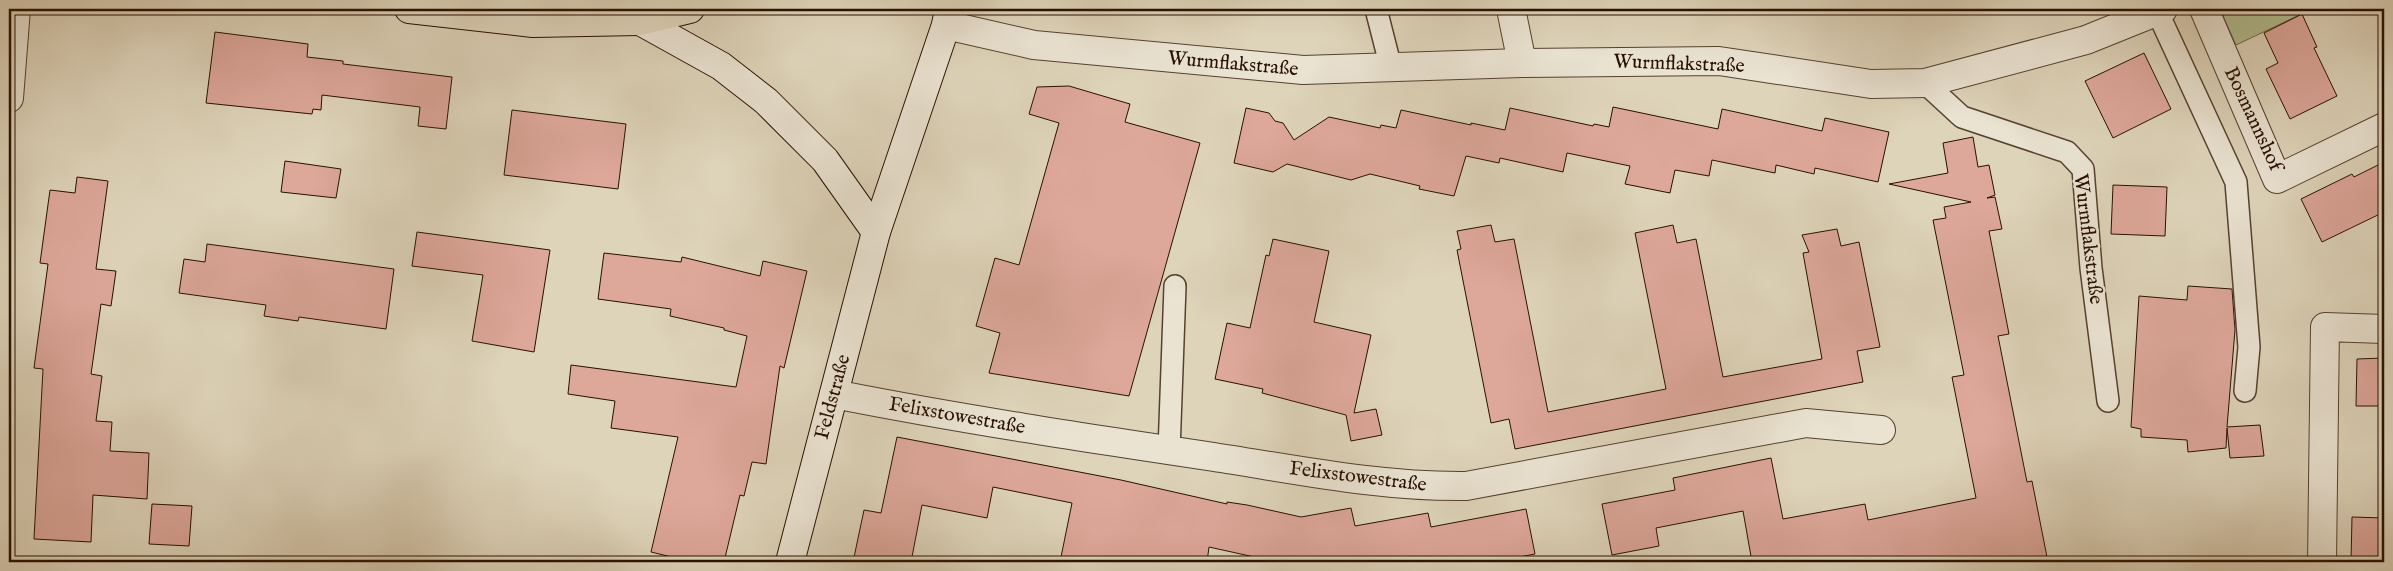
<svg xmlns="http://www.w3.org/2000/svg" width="2393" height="571" viewBox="0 0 2393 571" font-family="'IM FELL English',serif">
<rect width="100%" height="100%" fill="#ded4ba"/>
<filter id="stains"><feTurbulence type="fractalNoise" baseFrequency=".004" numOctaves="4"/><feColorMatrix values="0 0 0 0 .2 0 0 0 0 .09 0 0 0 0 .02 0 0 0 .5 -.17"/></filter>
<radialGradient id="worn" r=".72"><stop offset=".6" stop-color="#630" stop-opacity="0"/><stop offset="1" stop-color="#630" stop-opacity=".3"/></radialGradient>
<path fill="#b2bc8f" stroke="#6d6648" d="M2223 9H2312L2236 45 2223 16Z"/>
<g fill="#dda79a" stroke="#281001">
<path d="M2302 14 2317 47 2314 48 2337 96 2290 119 2266 69 2278 63 2264 33Z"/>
<path d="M215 32 308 44 307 57 343 61V64L452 77 446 129 418 126 420 107 322 95 321 110 313 109 312 114 206 103Z"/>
<path d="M2144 53 2171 109 2113 138 2085 81Z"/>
<path d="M1069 86 1130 104 1125 122 1200 143 1129 396 989 373 1000 333 976 326 995 258 1019 265 1059 123 1029 114 1037 87Z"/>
<path d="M1613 107 1718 129 1722 109 1822 131 1825 118 1889 132 1878 182 1815 168 1814 174 1776 165 1775 173 1712 160 1709 176 1675 170 1670 193 1625 184 1630 166 1567 153 1563 172 1500 158 1499 163 1466 156 1454 196 1419 189 1420 186 1370 174 1351 180 1287 164 1273 172 1234 163 1246 108 1269 113 1275 121 1283 123 1294 140 1329 117 1380 128 1381 125 1396 128 1401 110 1471 125V123L1505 130 1510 108 1593 126 1594 124 1609 127Z"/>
<path d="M512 110 626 124 618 189 504 175Z"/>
<path d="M1973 137 1978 167 1989 165 1995 195 1987 198 1995 197 2002 229 1989 231 2009 334 1998 336 2027 482 2032 481 2048 562H1752L1743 511 1656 528 1659 546 1612 555 1602 504 1675 490 1673 478 1771 458 1783 519 1865 504 1868 520 1976 498 1952 377 1964 375 1933 220 1946 218 1944 207 1971 202 1889 184 1948 173 1943 143Z"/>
<path d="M285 161 341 169 336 198 281 192Z"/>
<path d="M2384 162V212L2322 242 2301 199 2352 174 2354 177Z"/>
<path d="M77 177 108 181 96 269 116 271 111 306 101 304 91 374 102 376 96 421 112 422 110 451 149 453 147 499 93 495 91 542 34 539 43 369 34 368 48 264 40 263 50 190 75 193Z"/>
<path d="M2113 185 2167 187 2165 236 2111 234Z"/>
<path d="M1491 225 1495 242 1514 239 1548 412 1666 389 1635 233 1673 225 1677 243 1696 239 1723 377 1822 359 1803 253 1809 252 1802 235 1837 229 1841 246 1859 242 1880 347 1857 351 1863 382 1515 449 1509 419 1491 423 1457 250 1461 249 1457 231Z"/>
<path d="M417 232 550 250 534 352 472 341 483 275 412 266Z"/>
<path d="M1273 239 1329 251 1314 322 1371 335 1354 413 1376 409 1382 435 1351 441 1346 415 1262 393 1263 389 1215 379 1227 323 1250 328 1266 255 1269 256Z"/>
<path d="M207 244 394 269 386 329 299 317 298 321 264 316 266 305 179 293 184 259 205 262Z"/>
<path d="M604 253 681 262 682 257 760 276 763 261 807 271 784 368 780 366 766 464 752 462 744 496 740 495 724 562H692L651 552 678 437 611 428 615 401 568 394 571 365 736 387 747 336 724 330V328L670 316 671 309 598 299Z"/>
<path d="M2188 286 2232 289 2235 330 2227 427 2260 425 2264 456 2230 458 2227 428 2226 448 2188 452 2187 440 2141 437V429L2131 427 2139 296 2187 300Z"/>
<path d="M2384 358V406H2356L2357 359Z"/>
<path d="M897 437 1121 480 1227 504V502L1247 505 1301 517 1351 508 1355 526 1428 513 1431 527 1526 509 1535 554 1494 562H1277L1209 547 1207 562H1060L1072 503 993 487 987 518 922 505 911 562H853L864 510 881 513Z"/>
<path d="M152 504 192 506 189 546 149 544Z"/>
<path d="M2352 517 2384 518V562H2351Z"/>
</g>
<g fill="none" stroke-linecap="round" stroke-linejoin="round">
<g stroke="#56412f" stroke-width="24">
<g id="lane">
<path d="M1376 9 1391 68"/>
<path d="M2157 11 2236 182 2249 347 2245 391"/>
<path d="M1925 83 1962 117 2067 152 2083 169 2091 268 2108 401"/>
<path d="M1169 451 1175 286"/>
</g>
</g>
<g stroke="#56412f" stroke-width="30">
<g id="street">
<path d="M1511 9 1522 63"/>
<path d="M2204 9 2277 179 2384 127"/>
<path d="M946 25 1034 45 1303 70 1522 63 1719 61 1871 84 1925 83 2086 40 2163 9"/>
<path d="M9 98 16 9"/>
<path d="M834 394C960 419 1087 438 1214 457 1298 470 1381 487 1466 486L1806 423 1881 430"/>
<path d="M2322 562 2325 327 2384 329"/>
</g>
</g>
<g stroke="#281001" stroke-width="30">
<g id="secondary">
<path d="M640 21 721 66 766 101 825 160 876 232"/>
<path d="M790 562 876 232 946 25 949 9"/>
</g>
</g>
<g stroke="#281001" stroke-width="30">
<path id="primary" d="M409 9 533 23 640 21 690 9"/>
</g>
<use href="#lane" stroke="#eae3d2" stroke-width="21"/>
<use href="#street" stroke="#eae3d2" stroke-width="28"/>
<use href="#secondary" stroke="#eae3d2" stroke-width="28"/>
<use href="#primary" stroke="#ded4ba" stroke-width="28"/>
</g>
<g text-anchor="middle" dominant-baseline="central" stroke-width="5" stroke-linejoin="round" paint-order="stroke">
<g font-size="20" fill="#281001" stroke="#eae3d2">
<text transform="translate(1233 64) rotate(5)">Wurmflakstraße</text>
<text transform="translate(1679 64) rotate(2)">Wurmflakstraße</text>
<text transform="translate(2253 119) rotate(65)">Bosmannshof</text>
<text transform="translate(2088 239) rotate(83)">Wurmflakstraße</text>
<text transform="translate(833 397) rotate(-75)">Feldstraße</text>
<text transform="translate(957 416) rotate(10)">Felixstowestraße</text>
<text transform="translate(1358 477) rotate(7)">Felixstowestraße</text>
</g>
</g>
<rect width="2393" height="571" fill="none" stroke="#ded4ba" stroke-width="30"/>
<rect x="10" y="10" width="2373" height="551" fill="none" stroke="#281001" stroke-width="2.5"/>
<rect x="15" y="15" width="2363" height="541" fill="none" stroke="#281001"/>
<rect width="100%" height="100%" filter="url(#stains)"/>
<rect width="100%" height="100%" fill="url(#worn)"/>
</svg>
